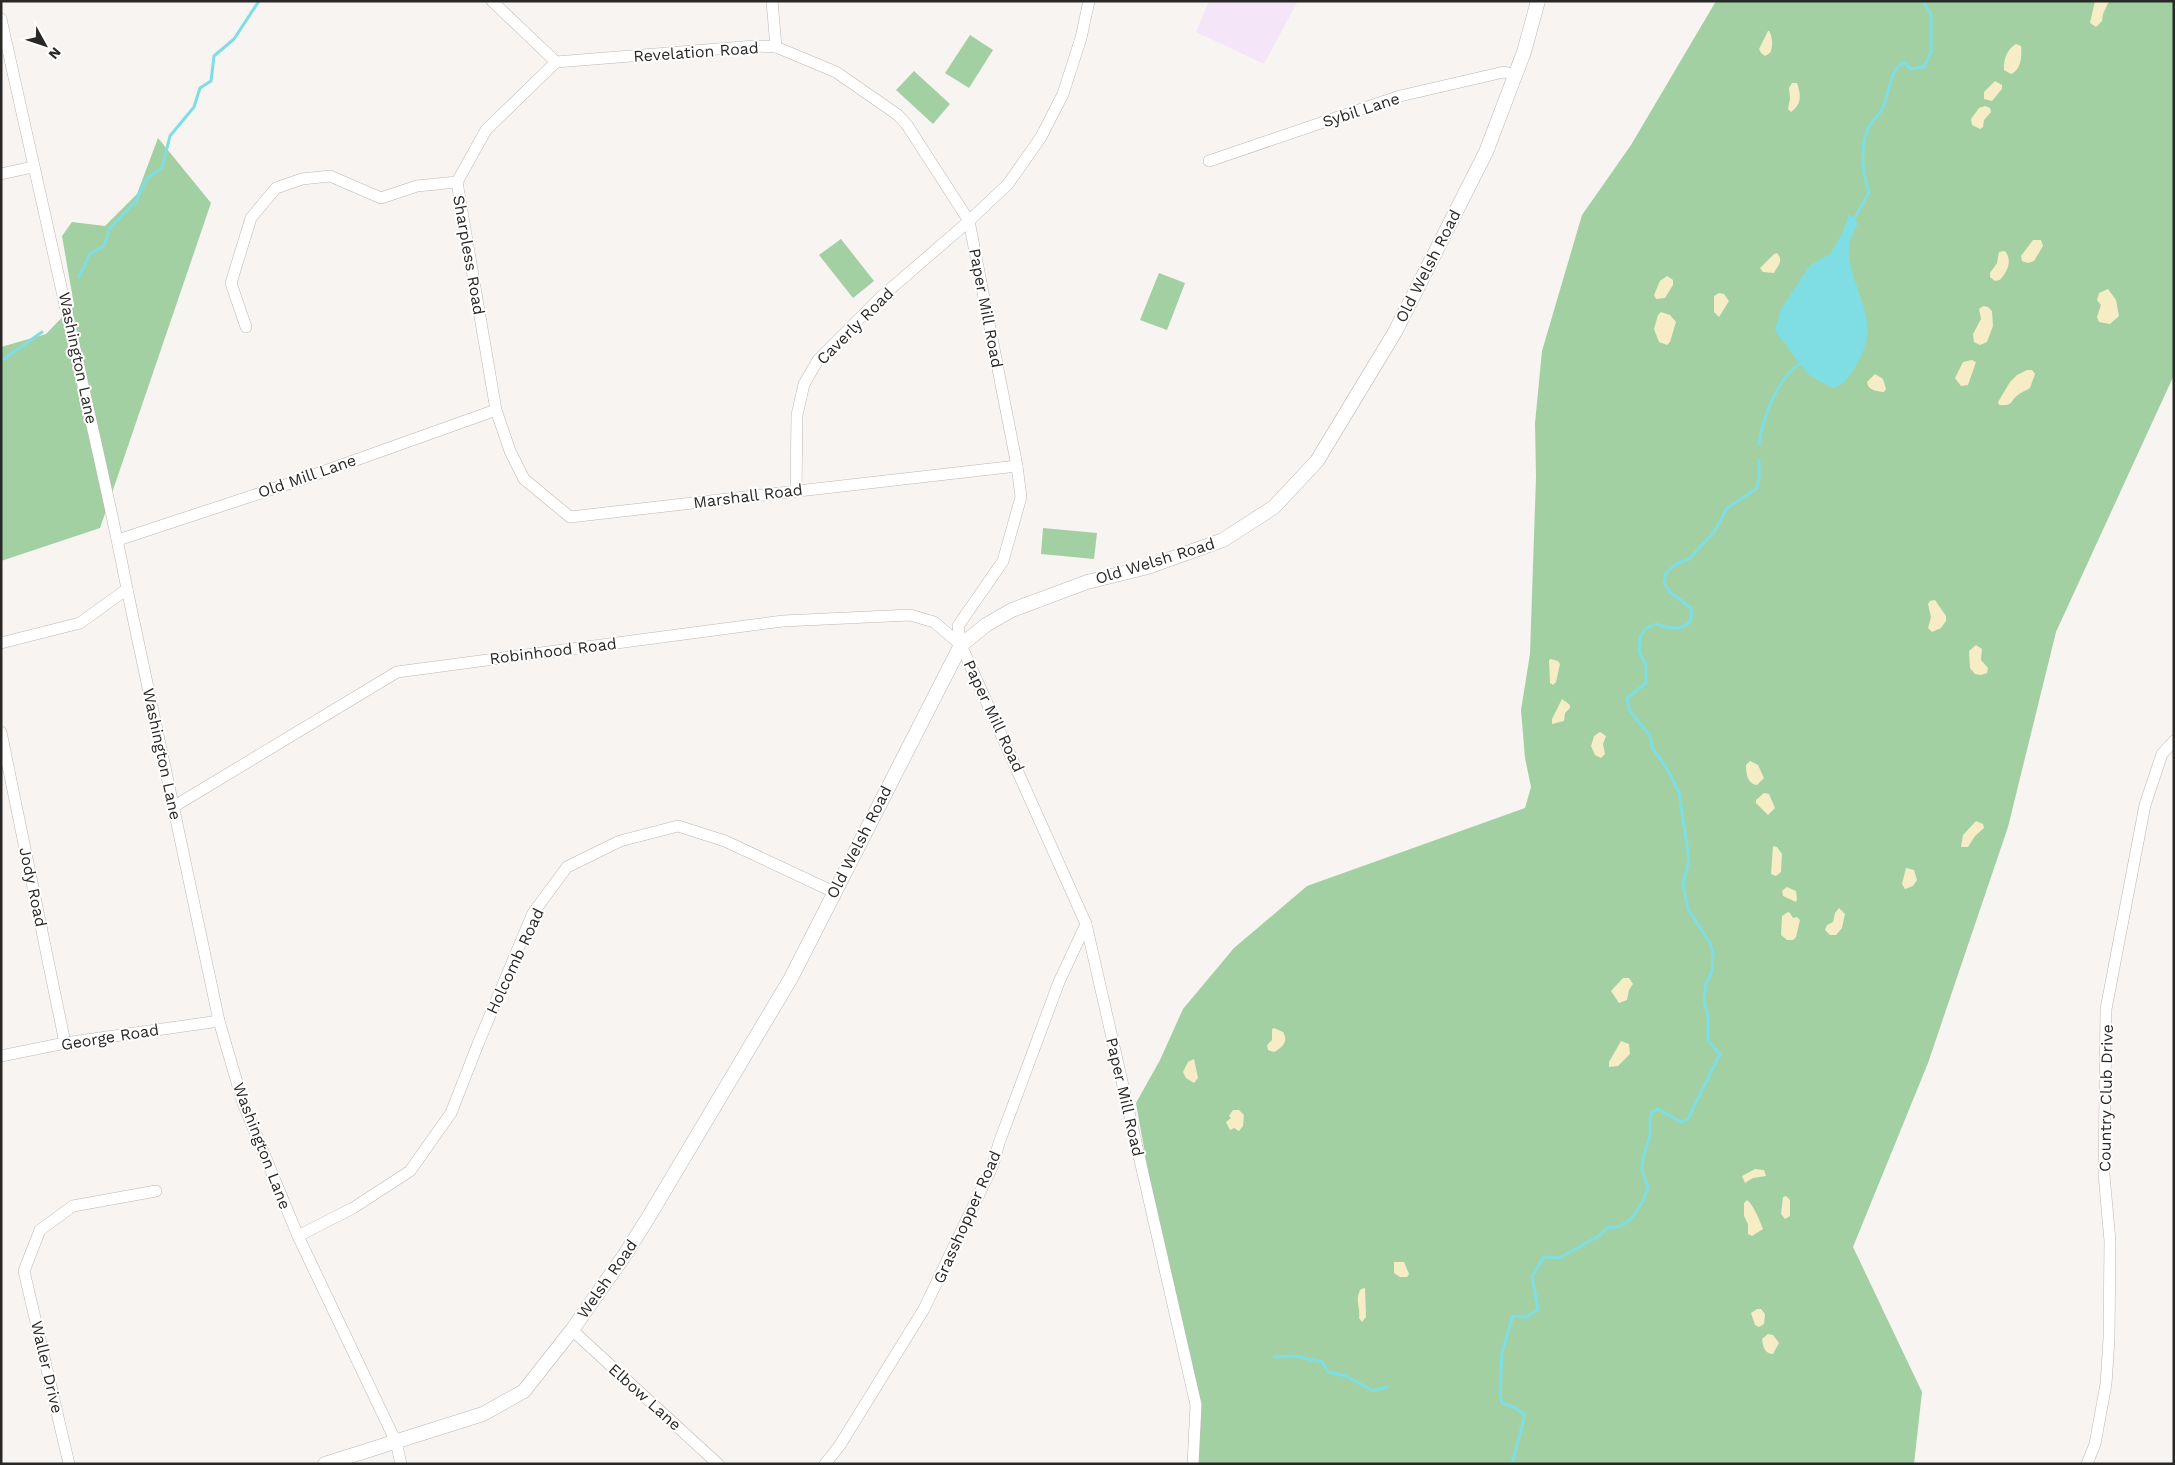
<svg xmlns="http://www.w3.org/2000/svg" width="2175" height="1465" viewBox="0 0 2175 1465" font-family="'Work Sans',sans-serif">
<rect width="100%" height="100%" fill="#f8f4f2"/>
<path fill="#f4e5f9" d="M1209 1H1298L1264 64 1196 32Z"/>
<g fill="#a2d0a2">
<path d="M1716 1H2174V375L2056 632 2008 827 1928 1063 1853 1247 1922 1392 1914 1464H1197L1201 1403 1153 1199 1136 1103 1160 1060 1183 1009 1234 948 1307 886 1525 808 1531 787 1525 758 1521 710 1530 654 1536 477 1535 423 1542 351 1582 215 1631 145Z"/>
<path d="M970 35 993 50 969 88 945 73Z"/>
<path d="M914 71 950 104 933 124 896 90Z"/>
<path d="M158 138 211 203 100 528 1 561V347L46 334 74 305 62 236 72 222 105 226 137 194Z"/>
<path d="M841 239 874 281 853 298 819 255Z"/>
<path d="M1159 273 1185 283 1167 330 1140 320Z"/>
<path d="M1043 528 1097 533 1094 559 1041 554Z"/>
</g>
<g fill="#f6ecc6">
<path d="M2095 1H2109L2103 14 2102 21 2096 27 2090 23Z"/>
<path d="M1768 31H1769C1773 37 1773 48 1770 53L1765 56 1761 53 1759 49Z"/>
<path d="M2016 44 2021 46C2022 56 2021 70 2011 74L2004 70C2003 60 2007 49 2016 44Z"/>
<path d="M1995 81 2002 85V89L1992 101 1984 99V92Z"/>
<path d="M1792 83H1797C1801 95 1802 104 1791 112L1788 109 1790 99 1789 88Z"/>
<path d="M1985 106 1990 108 1991 112 1984 120 1983 127 1980 129 1972 125 1971 119 1979 108Z"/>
<path d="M2033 240H2041L2043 246 2034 261 2028 263 2022 261 2021 256Z"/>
<path d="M2005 251C2013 261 2007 272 2000 280L1995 281 1990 277V273L1997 263 1999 252Z"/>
<path d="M1777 253C1784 261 1778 265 1774 273L1763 272 1760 268 1774 254Z"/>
<path d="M1667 276 1673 280V285L1665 298 1656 299 1654 295 1660 281Z"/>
<path d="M2108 289 2116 300 2119 316 2110 324 2099 322 2097 317 2101 305 2097 300 2099 293Z"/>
<path d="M1719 293 1724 294 1729 301 1719 317 1714 312V296Z"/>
<path d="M1983 306 1988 307 1992 311 1993 326 1987 342 1980 345 1974 342 1973 334 1981 319 1979 309Z"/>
<path d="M1661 312 1670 315 1676 322 1670 342 1667 345 1659 342 1654 329 1658 315Z"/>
<path d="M1972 360 1976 362 1968 385 1961 386 1955 378 1963 362Z"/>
<path d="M2027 370H2032L2035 374 2030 388C2027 390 2022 392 2019 394 2009 401 2015 406 1999 405L1998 402 2010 382 2017 375Z"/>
<path d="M1875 374 1883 379 1886 389 1884 392C1877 391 1868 391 1867 382Z"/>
<path d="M1935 600 1946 616V621L1941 628 1932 632 1928 628 1931 617 1928 604 1930 601Z"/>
<path d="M1976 645 1982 649 1981 660 1988 668 1987 673 1981 675 1975 674 1970 668 1969 651Z"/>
<path d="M1551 659 1558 661 1560 664 1556 682 1553 685 1550 683 1549 660Z"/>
<path d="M1562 699 1570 705V708L1565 713 1564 721 1552 724V719Z"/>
<path d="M1600 732 1606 736 1603 744 1605 754 1601 758 1595 755 1591 746 1594 736Z"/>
<path d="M1750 761 1758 765 1764 778 1757 785C1747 784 1746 773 1746 765Z"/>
<path d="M1764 793 1769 794 1775 808 1768 815 1756 803V800Z"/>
<path d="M1976 821 1983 824 1984 828 1975 836 1968 847H1961L1963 835Z"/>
<path d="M1773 846 1777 847 1782 854 1781 872 1776 876 1771 874Z"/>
<path d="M1906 868 1914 870 1917 880 1913 886 1905 889 1902 884Z"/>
<path d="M1787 887 1796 891 1797 899 1796 902 1783 896 1782 891Z"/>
<path d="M1839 908 1845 914 1842 928 1836 935H1830L1825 930 1827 925 1833 922 1835 913Z"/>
<path d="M1788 912 1790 913 1793 918 1797 917 1800 920 1796 937 1793 940H1787L1781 935 1782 916Z"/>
<path d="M1623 978H1629L1633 984 1629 990 1627 1000 1619 1003 1611 991Z"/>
<path d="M1274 1028 1283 1032C1289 1041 1282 1048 1274 1052L1268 1050 1267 1045 1272 1040V1029Z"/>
<path d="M1621 1041 1629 1044 1630 1054 1618 1066 1609 1067V1062Z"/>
<path d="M1194 1059 1198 1078 1194 1083 1186 1078 1183 1072 1188 1062Z"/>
<path d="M1233 1110H1239L1244 1115 1243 1126 1239 1131 1234 1128 1230 1130 1226 1122 1231 1118 1229 1116Z"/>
<path d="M1755 1169 1764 1170 1766 1176 1753 1178 1745 1183 1742 1176Z"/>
<path d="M1786 1196 1790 1200V1216L1785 1219 1781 1214 1783 1197Z"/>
<path d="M1747 1200C1753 1204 1760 1221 1763 1229L1752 1236 1748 1234V1224L1744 1216V1203Z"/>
<path d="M1394 1262H1404L1409 1274 1407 1277H1400L1394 1273Z"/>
<path d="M1365 1288 1366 1317 1362 1322 1359 1318C1361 1307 1354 1299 1361 1289Z"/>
<path d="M1757 1309H1761L1765 1314 1764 1324 1759 1327 1755 1325 1751 1313Z"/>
<path d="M1768 1334 1773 1335 1779 1343 1773 1354C1765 1354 1763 1347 1762 1339Z"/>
</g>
<path fill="#7fdee3" d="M1849 214 1858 223C1855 230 1849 240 1849 248 1848 258 1851 268 1854 278 1867 317 1877 334 1852 372 1848 378 1840 388 1832 388L1809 375 1787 347 1788 345 1786 343 1784 344 1775 330 1781 309 1810 265 1830 254 1842 234Z"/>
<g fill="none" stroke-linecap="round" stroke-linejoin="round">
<g stroke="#7fdee3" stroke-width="3">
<path d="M1854 219 1869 192C1862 172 1860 148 1868 128 1871 121 1879 116 1882 109 1891 93 1887 73 1904 62L1911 69 1924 67 1931 52V14L1923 1"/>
<path d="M79 277 90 254 104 246 110 228 136 201 147 178 162 168 170 136 194 107 200 88 211 81 214 56 234 39 259 1"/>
<path d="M1 361 42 332"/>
<path d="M1759 444C1762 419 1778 377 1800 364"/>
<path d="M1274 1357 1295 1356 1322 1362 1328 1372 1346 1376 1373 1391 1387 1387"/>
<path d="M1512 1464 1525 1415 1514 1407 1502 1403 1500 1396 1502 1352 1513 1316 1526 1317 1538 1310 1532 1276 1544 1257 1559 1258 1599 1236 1608 1227C1628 1231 1641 1207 1647 1191 1650 1184 1642 1176 1642 1169 1641 1157 1648 1146 1650 1135 1651 1126 1648 1120 1652 1112L1658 1109 1681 1122 1688 1119 1720 1054 1708 1041V1017L1704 1000 1706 984 1712 971 1713 953 1710 943 1688 909 1683 885 1689 859 1679 793 1669 772 1652 747 1650 736 1629 710 1627 698 1646 683V666L1639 651 1640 637 1645 629 1656 624C1672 630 1695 632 1691 608L1670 592 1664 583 1666 573 1676 564 1689 559 1714 532 1727 508 1756 489 1759 480V460"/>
</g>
<g stroke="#bbb8b5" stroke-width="12">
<g id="minor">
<path d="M492 1 556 62 755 46 776 47 836 72 898 115 907 125 969 221 880 298 818 360 804 384 797 415 796 491"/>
<path d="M772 1 776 47"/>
<path d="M1089 1 1081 38 1063 94 1041 137 1008 184 969 221 1017 466 1021 497 1003 561 958 626 961 645 1086 924 1196 1405 1193 1464"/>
<path d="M1 19C28 141 56 263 83 385 98 453 114 521 127 589L219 1021 243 1103 298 1236 396 1442 401 1464"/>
<path d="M556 62 486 130 457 182 496 410 510 451 524 479 570 517 1017 466"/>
<path d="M1209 161 1400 96 1504 72 1515 75"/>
<path d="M1 174 33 167"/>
<path d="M246 327 231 283 251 218 276 188 302 179 330 176 381 198 417 186 457 182"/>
<path d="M118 540 297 481 496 410"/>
<path d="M1 643 80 623 127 589"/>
<path d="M1 732 65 1043"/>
<path d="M173 807 397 672 783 621 910 615 934 622 961 645"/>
<path d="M1 1056 65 1043 219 1021"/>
<path d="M298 1236 353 1208 410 1171 451 1113 478 1044 533 913 567 867 620 841 678 826 725 841 834 892"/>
<path d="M572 1330 718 1464"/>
<path d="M69 1464 24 1271 40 1230 73 1206 156 1191"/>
<path d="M825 1464 840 1445 924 1309 993 1165 999 1143 1059 982 1086 924"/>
<path d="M2087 1464 2095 1444 2106 1384 2109 1339 2110 1241 2104 1175 2106 1009 2145 805 2162 754 2174 741"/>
</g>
</g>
<g stroke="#bbb8b5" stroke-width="15">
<path id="major" d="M325 1464 483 1414 524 1391 572 1330 624 1256 648 1218 791 978 961 645 986 625 1012 610 1087 582 1148 567 1223 540 1274 507 1317 461 1395 332 1486 152 1524 52 1538 1"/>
</g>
<use href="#minor" stroke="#fff" stroke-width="11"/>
<use href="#major" stroke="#fff" stroke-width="14"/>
</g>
<g text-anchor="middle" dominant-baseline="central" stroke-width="4" stroke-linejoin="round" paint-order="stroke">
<g font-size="16" fill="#292827" stroke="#fff">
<text transform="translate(696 52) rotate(-4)">Revelation Road</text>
<text transform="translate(1361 110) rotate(-18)">Sybil Lane</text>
<text transform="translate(469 255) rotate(80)">Sharpless Road</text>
<text transform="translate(1428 266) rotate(-63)">Old Welsh Road</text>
<text transform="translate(986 308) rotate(79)">Paper Mill Road</text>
<text transform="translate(855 326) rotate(-45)">Caverly Road</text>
<text transform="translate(78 358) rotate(78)">Washington Lane</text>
<text transform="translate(307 476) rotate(-19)">Old Mill Lane</text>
<text transform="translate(748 496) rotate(-7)">Marshall Road</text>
<text transform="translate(1155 561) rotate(-17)">Old Welsh Road</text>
<text transform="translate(553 651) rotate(-7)">Robinhood Road</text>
<text transform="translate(994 716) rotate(65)">Paper Mill Road</text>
<text transform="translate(162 754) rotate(78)">Washington Lane</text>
<text transform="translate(859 842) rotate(-63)">Old Welsh Road</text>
<text transform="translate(33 887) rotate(78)">Jody Road</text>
<text transform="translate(515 961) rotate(-65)">Holcomb Road</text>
<text transform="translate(110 1037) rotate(-9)">George Road</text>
<text transform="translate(1125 1097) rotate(77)">Paper Mill Road</text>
<text transform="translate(2106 1098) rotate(-89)">Country Club Drive</text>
<text transform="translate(262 1146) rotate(69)">Washington Lane</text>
<text transform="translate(967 1217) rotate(-66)">Grasshopper Road</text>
<text transform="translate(607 1279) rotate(-55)">Welsh Road</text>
<text transform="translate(47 1367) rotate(77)">Waller Drive</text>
<text transform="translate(645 1397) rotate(42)">Elbow Lane</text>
</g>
</g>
<rect width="2175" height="1465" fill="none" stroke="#292827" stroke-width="5"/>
<g transform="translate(45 45) rotate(130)" stroke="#ffffff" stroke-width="4" paint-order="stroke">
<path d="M0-4L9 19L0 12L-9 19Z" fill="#292827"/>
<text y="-8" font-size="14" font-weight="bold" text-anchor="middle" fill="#292827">N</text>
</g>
</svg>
